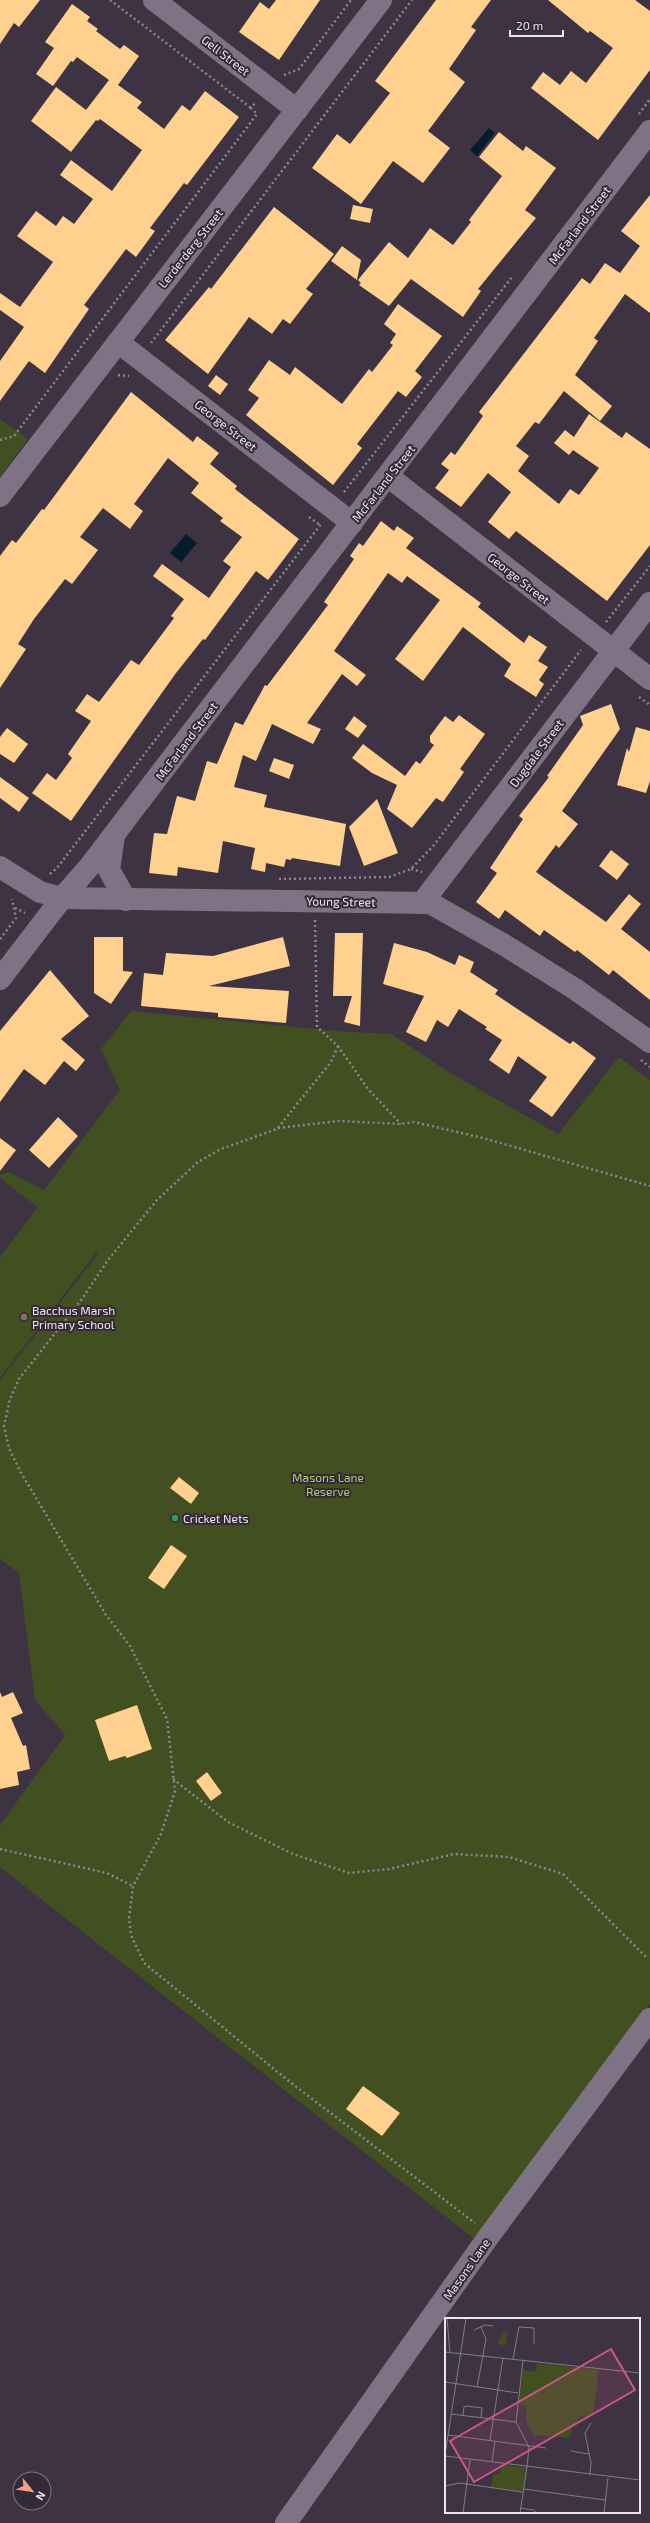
<svg xmlns="http://www.w3.org/2000/svg" width="650" height="2523" viewBox="0 0 650 2523" font-family="'Exo 2',sans-serif">
<rect width="100%" height="100%" fill="#3d3343"/>
<g fill="#424f21">
<path d="M0 419 28 439 0 477Z"/>
<path d="M131 1011 336 1031 391 1034 452 1074 558 1134 619 1057 650 1080V2004L477 2241 0 1867V1825L65 1735 35 1700 19 1573 0 1559V1380L98 1254 96 1253 0 1378V1257L38 1207 0 1178V1175L9 1172 44 1190 120 1090 101 1049Z"/>
</g>
<g fill="#051d2a">
<path d="M489 128 495 133 477 156 470 150Z"/>
<path d="M186 534 197 543 181 562 170 553Z"/>
</g>
<g fill="#ffd08e">
<path d="M0 0H40L19 27 14 23 0 44Z"/>
<path d="M276 0H320L279 60 239 32 260 2 269 9Z"/>
<path d="M436 0H491L471 27 476 30 449 69 465 82 428 131 450 148 423 183 393 161 361 204 312 168 337 134 350 144 390 93 375 81Z"/>
<path d="M548 0H635L650 11V70L598 140 531 88 543 72 560 85 571 71 586 83 613 48 590 31 588 33Z"/>
<path d="M72 4 90 17 87 21 98 29 96 31 120 49 124 45 139 56 118 85 142 102 137 108 164 129 182 105 190 111 205 91 239 117 187 185 184 183 150 228 155 231 136 257 126 249 84 305 89 309 45 373 29 361 0 401V361L24 327 0 310V293L20 307 53 262 17 236 36 211 56 226 63 216 74 224 93 199 60 175 71 160 112 191 142 150 100 119 98 121 96 120 71 152 31 121 56 87 86 110 109 80 77 57 73 62 71 61 53 86 36 74 54 48 45 42Z"/>
<path d="M499 132 523 151 526 146 556 168 525 210 536 218 478 289 481 291 463 317 411 279 389 306 359 285 361 283 358 280 389 242 408 258 430 228 453 245 471 222 469 220 502 176 479 157Z"/>
<path d="M650 195V313L625 294 594 338 598 341 575 375 612 406 600 421 564 391 539 424 535 422 516 446 529 456 518 471 559 504 570 489 579 495 599 468 573 450 569 455 554 443 565 430 574 437 589 414 622 438 626 432 650 449V545L607 601 516 531 509 539 488 522 511 492 488 473 461 507 435 488 449 470 441 464 451 452 455 455 483 416 479 412 582 278 590 284 605 263 620 273 640 246 621 231Z"/>
<path d="M353 205 373 209 370 223 350 219Z"/>
<path d="M274 207 334 254 306 289 313 294 290 324 283 319 272 334 249 317 208 374 165 340 209 287 211 289Z"/>
<path d="M342 246 361 260 357 280 331 261Z"/>
<path d="M398 304 442 336 415 371 422 377 406 397 398 391 357 444 362 448 333 485 246 415 259 398 248 390 269 360 290 375 295 367 342 404 369 369 372 372 393 345 390 343 396 334 384 324Z"/>
<path d="M216 375 228 384 220 395 208 386Z"/>
<path d="M131 392 193 442 197 436 219 453 210 464 237 486 235 489 299 539 268 580 256 571 205 640 203 639 176 673 71 821 32 793 47 773 56 780 72 758 68 754 91 721 75 711 87 694 99 702 131 660 139 665 174 618 171 616 184 599 153 576 162 564 209 598 231 567 223 561 242 537 220 521 223 518 191 493 199 483 168 458 134 504 143 511 130 529 103 508 80 537 98 550 72 584 65 579 34 619 18 644 26 649 0 688V556L12 540 16 543 42 509 44 510Z"/>
<path d="M381 521 394 531 397 526 414 538 406 548 481 603 478 607 524 643 529 635 547 647 538 661 548 667 539 680 544 684 536 697 504 676 511 664 463 627 423 681 395 659 440 600 407 576 402 583 388 573 334 651 366 675 357 686 342 674 307 723 321 729 313 744 272 724 256 761 243 755 234 787 267 795 264 807 346 824 340 866 292 858 291 860 286 859 284 867 266 863 265 872 251 869 255 848 223 841 218 873 178 867 177 876 149 873 154 833 167 834 177 796 195 801 207 761 217 764 235 722 243 725 265 685 267 686 328 605 324 602 354 559 350 556 359 543 363 546Z"/>
<path d="M611 704 620 729 562 811 578 824 559 848 556 845 536 872 606 922 629 894 641 904 621 929 650 952V1000L613 970 609 975 577 950 575 952 544 930 540 936 505 910 499 919 476 902 497 873 490 868 523 819 519 816 549 777 547 776 583 725 580 716Z"/>
<path d="M459 715 485 734 460 769 464 772 443 802 436 798 412 828 387 809 397 785 372 773 352 758 363 744 405 776 416 761 420 764 434 745 430 742V736L445 716 453 722Z"/>
<path d="M354 716 367 726 358 738 345 729Z"/>
<path d="M636 727 650 731V781L646 793 617 785 627 748 629 752Z"/>
<path d="M7 728 28 744 14 763 0 754V737Z"/>
<path d="M274 758 294 765 289 779 269 771Z"/>
<path d="M0 777 29 798 19 812 0 798Z"/>
<path d="M377 799 398 853 364 866 349 827Z"/>
<path d="M611 850 629 864 617 880 599 866Z"/>
<path d="M335 933H363L360 1026 344 1022 352 996H333Z"/>
<path d="M94 937H123V971L133 972 111 1004 94 993Z"/>
<path d="M283 937 290 966 209 986 289 991 286 1023 218 1017V1013L141 1006 144 973 163 975 166 953 213 956Z"/>
<path d="M394 943 427 952 455 965 459 955 474 962 470 972 498 990 495 994 570 1044 573 1041 596 1058 552 1117 529 1101 547 1077 518 1056 509 1074 489 1060 502 1040 485 1029 487 1027 459 1009 448 1027 437 1020 426 1042 406 1032 424 996 383 984Z"/>
<path d="M50 970 89 1016 61 1039 85 1060 76 1071 64 1061 45 1085 24 1069 0 1102V1031Z"/>
<path d="M58 1117 78 1136 49 1168 29 1150Z"/>
<path d="M0 1138 16 1150 0 1171Z"/>
<path d="M179 1477 199 1493 191 1504 170 1488Z"/>
<path d="M171 1545 187 1556 164 1589 148 1578Z"/>
<path d="M0 1692 2 1697 13 1692 23 1713 11 1718 23 1746 26 1745 30 1769 17 1772 19 1785 0 1789Z"/>
<path d="M137 1705 152 1749 127 1758 125 1756 109 1761 95 1720Z"/>
<path d="M207 1772 222 1793 211 1801 196 1781Z"/>
<path d="M363 2086 400 2113 382 2136 346 2109Z"/>
</g>
<g fill="none" stroke-linecap="round" stroke-linejoin="round">
<g stroke="#8e8593" stroke-width="2.5" stroke-dasharray="2 3" stroke-linecap="butt">
<path d="M110 0 251 108"/>
<path d="M284 75 299 69 351 0"/>
<path d="M639 114 650 99"/>
<path d="M151 343 412 0"/>
<path d="M118 375 129 376"/>
<path d="M0 440 14 436 257 114 251 108 255 103"/>
<path d="M344 492 512 277"/>
<path d="M309 517 320 525"/>
<path d="M606 622 650 566"/>
<path d="M639 697 650 705"/>
<path d="M411 869 422 872"/>
<path d="M50 874 57 868 321 524"/>
<path d="M279 879 389 877 411 869 434 845 581 650"/>
<path d="M15 908 25 913"/>
<path d="M315 920 317 1027 338 1046 368 1089 401 1124"/>
<path d="M0 939 16 918 12 899"/>
<path d="M338 1046 331 1062 277 1129 221 1149 198 1162 157 1200 108 1260 82 1299 19 1379 10 1399 4 1426 9 1448 20 1471 106 1615 130 1646 167 1719 175 1791 161 1834 133 1886 129 1918 131 1935 144 1963 290 2082 475 2223"/>
<path d="M641 1060 650 1067"/>
<path d="M278 1128 339 1121 401 1124 414 1122 483 1138 650 1186"/>
<path d="M173 1779 228 1822 293 1854 349 1873 389 1869 454 1854 509 1857 563 1874 646 1957"/>
<path d="M0 1849 107 1873 133 1886"/>
</g>
<g stroke="#7e7384" stroke-width="22">
<path d="M154 0 297 110"/>
<path d="M118 342 352 523"/>
<path d="M389 477 650 679"/>
<path d="M0 496 381 0"/>
<path d="M114 836 109 870 126 900"/>
<path d="M0 867 40 892 62 898 430 903 506 946 575 989 650 1042"/>
<path d="M422 903 650 603"/>
<path d="M0 979 62 898 90 866 650 131"/>
<path d="M286 2523 489 2236 650 2019"/>
</g>
</g>
<circle fill="#8d6e63" stroke="#332938" stroke-width="1.5" cx="24" cy="1317" r="4"/>
<circle fill="#2e9e5b" stroke="#332938" stroke-width="1.5" cx="175" cy="1518" r="4"/>
<g text-anchor="middle" dominant-baseline="central" stroke-width="4" stroke-linejoin="round" paint-order="stroke">
<g font-size="12" fill="#eee7f1" stroke="#332938">
<text transform="translate(226 55) rotate(38)">Gell Street</text>
<text transform="translate(579 225) rotate(-53)">McFarland Street</text>
<text transform="translate(190 248) rotate(-52)">Lerderderg Street</text>
<text transform="translate(226 425) rotate(38)">George Street</text>
<text transform="translate(383 483) rotate(-52)">McFarland Street</text>
<text transform="translate(519 578) rotate(38)">George Street</text>
<text transform="translate(186 741) rotate(-53)">McFarland Street</text>
<text transform="translate(536 753) rotate(-53)">Dugdale Street</text>
<text transform="translate(341 901) rotate(1)">Young Street</text>
<text transform="translate(466 2269) rotate(-55)">Masons Lane</text>
</g>
<g font-size="12" fill="#eee7f1" stroke="#332938" text-anchor="start">
<text x="32" y="1310">Bacchus Marsh<tspan x="32" dy="14">Primary School</tspan></text>
<text x="183" y="1518">Cricket Nets</text>
</g>
<g font-size="12" fill="#b0ce6c" stroke="#332938">
<text x="328" y="1477">Masons Lane<tspan x="328" dy="14">Reserve</tspan></text>
</g>
</g>
<g transform="translate(445 2318)">
<rect width="195" height="195" fill="#3d3343"/>
<path d="M60 13H63L60 28 52 25ZM92 45 154 52 148 98 137 97 129 106 124 120 105 118 104 121 103 118 94 117 89 119 81 102V88L74 86 78 52 91 54ZM56 147 81 149 78 174 46 170 48 156H55Z" fill="#424f21"/>
<path fill="none" stroke="#847b89" stroke-width="1" d="M2 0 5 35M29 12 40 7 48 8M0 34 195 55M68 41 74 9 89 10V26M78 43 71 104 84 129 82 149M0 64 73 75M32 69 41 21 36 9M6 96 71 104M18 97 19 89 22 88 37 90 36 100M3 117 101 130M45 122 58 40M126 133 144 136M0 137 21 0M0 138 195 162M47 144 50 123M145 157 146 145 140 115 146 105M0 168 15 165 77 174M79 171 160 182M75 190 89 192 91 195M18 195 25 142M75 195 82 149M159 195 163 160"/>
<path fill="#cf5688" fill-opacity="0.15" stroke="#cf5688" stroke-width="2" d="M166 31 190 72 29 164 5 123Z"/>
<rect width="195" height="195" fill="none" stroke="#eee7f1" stroke-width="2"/>
</g>
<g transform="translate(32 2491) rotate(120)"><circle r="19" fill="#332938" stroke="#7e7582"/>
<path d="M0-3L7 15L0 10L-7 15Z" fill="#f3a081"/>
<text y="-6" font-size="11" font-weight="bold" text-anchor="middle" fill="#eee7f1">N</text>
</g>
<path d="M510 30v6h53v-6" fill="none" stroke="#eee7f1" stroke-width="2"/>
<text x="516" y="30" font-size="12" fill="#eee7f1" stroke="#332938" stroke-width="3" paint-order="stroke">20 m</text>
</svg>
